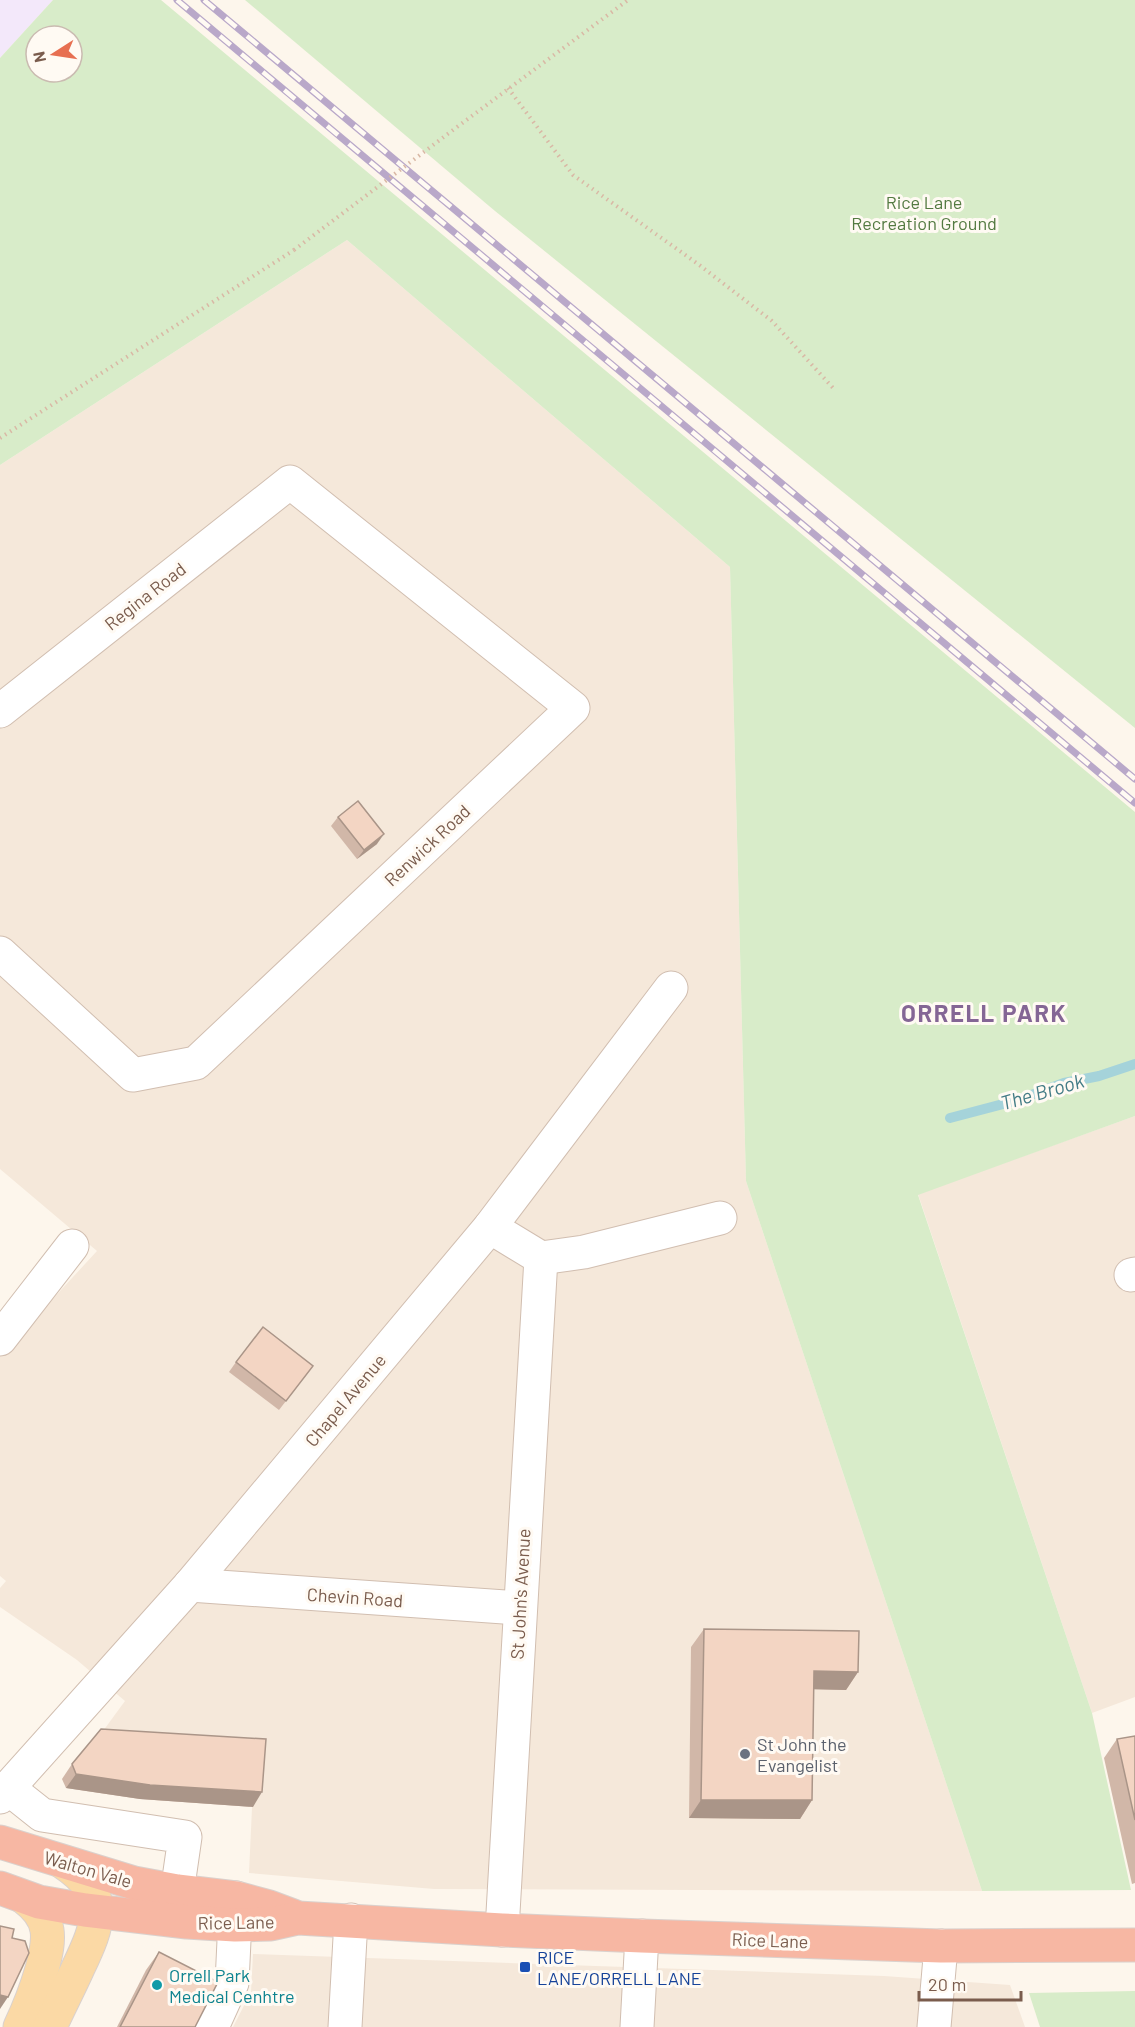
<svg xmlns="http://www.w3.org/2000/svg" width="1135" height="2027" viewBox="0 0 1135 2027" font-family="Barlow,sans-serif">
<rect width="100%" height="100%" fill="#fdf6ec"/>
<g fill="#f5e8da">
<path d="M347 240 730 567 746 1181 982 1891 434 1889 249 1873 255 1743 103 1731 125 1701 77 1660 0 1607V1588L6 1581 0 1576V1356L97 1251 0 1169V465Z"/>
<path d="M1135 1116V1697L1092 1713 918 1194Z"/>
<path d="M253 1954 884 1976 1010 1985 1025 2027H233L251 1992Z"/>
</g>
<path fill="#f3e8fa" d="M0 0H53L0 58Z"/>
<g fill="#d8ecc9" fill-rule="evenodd">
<path d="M53 0H161L1135 812V1116L918 1195 1092 1713 1131 1890 982 1891 746 1181 730 567 347 240 0 465V58ZM36 36H72V72H36Z"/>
<path d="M245 0H1135V728L495 211Z"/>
<path d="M1135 1991V2027H1040L1029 1993Z"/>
</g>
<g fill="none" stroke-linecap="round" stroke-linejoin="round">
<path stroke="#a5d3da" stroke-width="10" d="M950 1118 1018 1100 1064 1083 1099 1076 1135 1064"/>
<g stroke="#d1beb0" stroke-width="35">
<g id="minor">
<path d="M0 711 290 482 573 708 196 1063 133 1075 0 953"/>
<path d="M490 1227 541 1258 584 1252 720 1218"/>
<path d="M1131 1275 1135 1274"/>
<path d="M0 1339 72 1246"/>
<path d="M190 1585 519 1608"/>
<path d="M8 1788 42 1815 185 1837 173 1920"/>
<path d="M0 1797 190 1585 490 1227 671 988"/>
<path d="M502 1930 541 1258"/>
<path d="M212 2027 232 1983 236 1898"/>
<path d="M345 2027 351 1920"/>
<path d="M637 2027 642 1936"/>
<path d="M934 2027 941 1946"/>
</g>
</g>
<g stroke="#dad1cd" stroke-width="35">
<g id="major">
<path d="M20 2027C29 2008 36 1990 42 1969 50 1939 53 1919 25 1898"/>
<path d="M50 2027C59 2007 69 1988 78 1968 99 1924 111 1894 64 1863"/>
</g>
</g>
<g stroke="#dad1cd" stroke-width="35">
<g id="highway">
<path d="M0 1842 134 1883 177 1891 236 1898 269 1907 293 1916"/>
<path d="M0 1888 39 1902 85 1910 187 1922 235 1925 271 1924 298 1918 502 1930 642 1936 941 1946 1135 1945"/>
</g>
</g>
<g stroke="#d9b8a5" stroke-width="4" stroke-dasharray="1.5 4.5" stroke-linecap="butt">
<path d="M508 88 573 175 698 264 772 321 834 389"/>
<path d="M457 127 628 0"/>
<path d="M0 438 294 250"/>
</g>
<use href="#minor" stroke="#fff" stroke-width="33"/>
<use href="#major" stroke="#fbd9a5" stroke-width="33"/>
<use href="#highway" stroke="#f7b7a3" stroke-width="33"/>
<g stroke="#b9a8c9" stroke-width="7">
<g id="rail">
<path d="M177 0 1135 803"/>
<path d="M204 0 1135 779"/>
</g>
</g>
<use href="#rail" stroke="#fffaf3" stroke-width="4.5" stroke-dasharray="14" stroke-linecap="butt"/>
<path stroke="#d9b8a5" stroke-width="4" stroke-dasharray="1.5 4.5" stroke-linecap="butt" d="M294 250 457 127"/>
</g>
<g fill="#d1b7a8">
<path d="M338 817 377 844 357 859 331 826Z"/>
<path d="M236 1362 313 1366 279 1410 229 1372Z"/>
<path d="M704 1629 858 1672 846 1690 814 1689 812 1800 800 1819 689 1818 691 1647Z"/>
<path d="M1135 1736V1883L1132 1884 1104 1758 1117 1739Z"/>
<path d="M72 1764 253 1807 140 1799 66 1788 62 1779Z"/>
<path d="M159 1952 195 2027H117L146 1970Z"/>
</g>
<g fill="#aa9588">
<path d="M384 834 377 844 357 859 364 850Z"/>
<path d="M814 1671 858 1672 846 1690 801 1689Z"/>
<path d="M76 1774 262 1792 253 1807 140 1799 66 1788Z"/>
<path d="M701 1800H812L800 1819 689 1818Z"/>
<path d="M0 1995 8 1997 0 2009Z"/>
</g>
<g fill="#f3d5c3" stroke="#aa9588" stroke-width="1.5">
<path d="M358 801 384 834 364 850 338 817Z"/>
<path d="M263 1327 313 1366 286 1401 236 1362Z"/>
<path d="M704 1629 859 1631 858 1672 814 1671 812 1800H701Z"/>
<path d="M101 1729 266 1739 262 1792 150 1785 76 1774 72 1764Z"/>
<path d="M1135 1736V1820L1117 1739Z"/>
<path d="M0 1926 14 1929 12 1938 25 1941 29 1953 8 1997 0 1995Z"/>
<path d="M159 1952 218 1982 195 2027H120Z"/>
</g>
<circle fill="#6b7280" stroke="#fffaf3" stroke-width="2" cx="745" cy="1754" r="6"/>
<rect fill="#1a4fb4" stroke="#fffaf3" stroke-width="2" x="519" y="1961" width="12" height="12" rx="3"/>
<circle fill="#0f9aa8" stroke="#fffaf3" stroke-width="2" cx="157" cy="1985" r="6"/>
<g text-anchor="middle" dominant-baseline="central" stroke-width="6" stroke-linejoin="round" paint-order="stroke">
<g font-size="18" fill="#537a41" stroke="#fffaf3">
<text x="924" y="202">Rice Lane<tspan x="924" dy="21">Recreation Ground</tspan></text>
</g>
<g font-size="18" fill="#7a5c4d" stroke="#fffaf3">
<text transform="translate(145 596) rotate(-38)">Regina Road</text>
<text transform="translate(427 845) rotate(-43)">Renwick Road</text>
<text transform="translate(345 1400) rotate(-50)">Chapel Avenue</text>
<text transform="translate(520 1594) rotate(-87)">St John's Avenue</text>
<text transform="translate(355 1597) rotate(4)">Chevin Road</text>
<text transform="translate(88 1869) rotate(16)">Walton Vale</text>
<text transform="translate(236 1922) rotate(-1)">Rice Lane</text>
<text transform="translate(770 1940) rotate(2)">Rice Lane</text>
</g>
<g font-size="18" fill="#5b616d" stroke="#fffaf3" text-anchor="start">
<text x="757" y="1744">St John the<tspan x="757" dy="21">Evangelist</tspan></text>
</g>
<g font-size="18" fill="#164399" stroke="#fffaf3" text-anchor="start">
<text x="537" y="1957">RICE<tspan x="537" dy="21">LANE/ORRELL LANE</tspan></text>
</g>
<g font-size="18" fill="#0d838f" stroke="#fffaf3" text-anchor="start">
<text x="169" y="1975">Orrell Park<tspan x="169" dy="21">Medical Cenhtre</tspan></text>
</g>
<g font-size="20" font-style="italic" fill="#437c86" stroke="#fffaf3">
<text transform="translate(1042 1091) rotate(-16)">The Brook</text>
</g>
<g font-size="24" font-weight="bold" letter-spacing="1.5" fill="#846695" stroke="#fffaf3">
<text x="984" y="1012">ORRELL PARK</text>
</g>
</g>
<g transform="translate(54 54) rotate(258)"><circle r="28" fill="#fffaf3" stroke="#cabbb1" stroke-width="1.5"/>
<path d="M0-4.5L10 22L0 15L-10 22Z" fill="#e76f51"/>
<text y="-9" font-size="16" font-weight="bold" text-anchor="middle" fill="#7a5c4d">N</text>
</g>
<path d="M919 1991v9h102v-9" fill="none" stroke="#7a5c4d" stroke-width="3"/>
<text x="928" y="1991" font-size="18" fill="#7a5c4d" stroke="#fffaf3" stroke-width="4.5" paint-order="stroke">20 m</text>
</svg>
